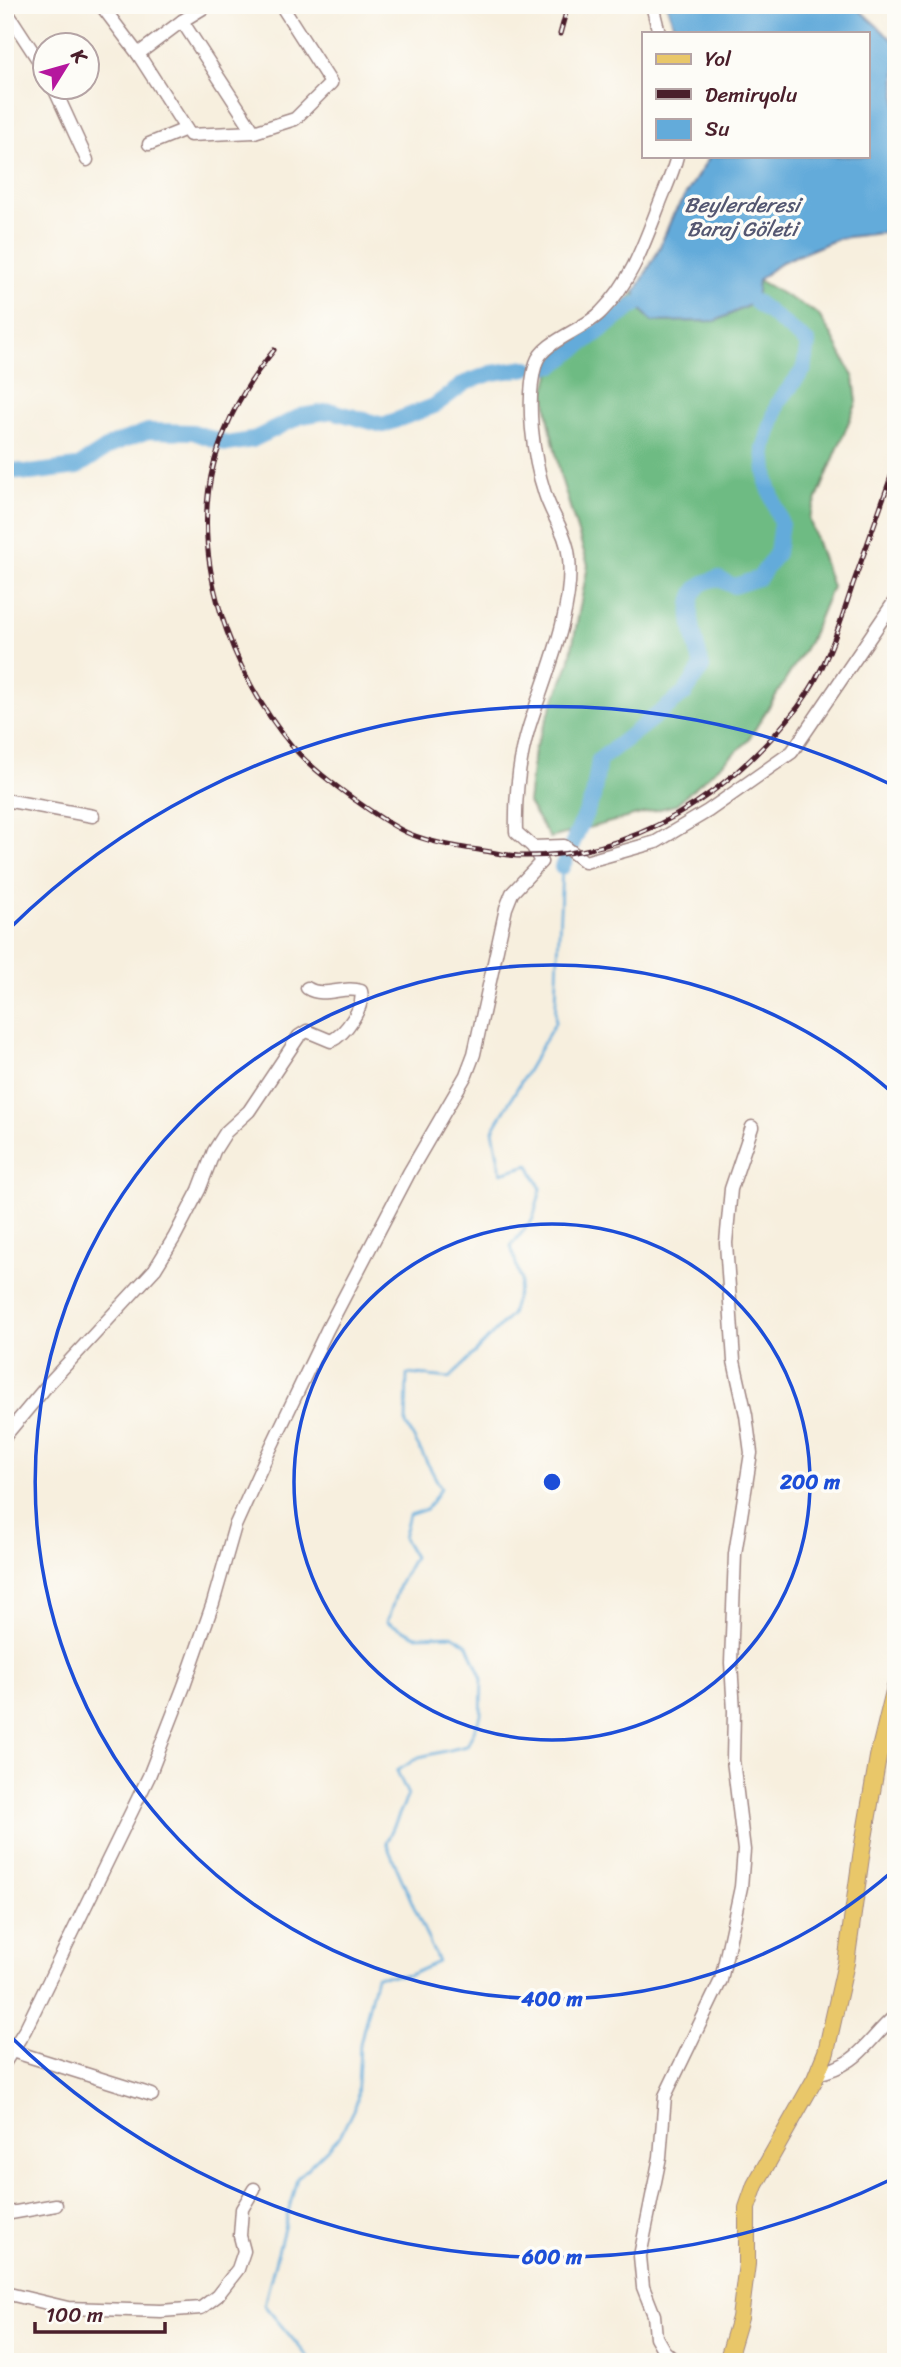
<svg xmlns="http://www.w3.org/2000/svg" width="901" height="2367" viewBox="0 0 901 2367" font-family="Sriracha,sans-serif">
<rect width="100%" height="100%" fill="#fdfcf7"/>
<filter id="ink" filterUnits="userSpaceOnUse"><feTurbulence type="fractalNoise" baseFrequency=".0143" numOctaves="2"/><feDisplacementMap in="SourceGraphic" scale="14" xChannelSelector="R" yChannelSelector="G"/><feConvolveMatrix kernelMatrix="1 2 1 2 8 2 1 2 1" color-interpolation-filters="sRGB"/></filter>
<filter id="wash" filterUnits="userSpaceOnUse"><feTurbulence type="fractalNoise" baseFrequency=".00686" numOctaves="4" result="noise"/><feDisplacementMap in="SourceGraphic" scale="28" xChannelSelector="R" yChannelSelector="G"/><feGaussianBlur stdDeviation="1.57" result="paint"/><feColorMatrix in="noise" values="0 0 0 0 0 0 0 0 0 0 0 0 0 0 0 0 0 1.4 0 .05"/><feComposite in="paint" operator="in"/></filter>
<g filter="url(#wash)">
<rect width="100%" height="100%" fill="#f7efde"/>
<path fill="#6ebb83" stroke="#5c6d57" stroke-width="2" d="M758 280 818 314 832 336 854 378 857 402 809 518 832 587 809 642 747 742 675 805 550 838 528 803 534 750 569 664 588 565 561 478 549 421 545 392 556 353 601 327 636 291V304Z"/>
<path fill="#63abda" stroke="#566582" stroke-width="2" d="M667 5H854L896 43V223L881 233 840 238 782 262 758 280 756 302 716 321 652 322 636 304V291L658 251 673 215 710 156H868V33H676Z"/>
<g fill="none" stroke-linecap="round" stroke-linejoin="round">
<path stroke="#63abda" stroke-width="2.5" d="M312 2362 264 2305 297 2178 340 2136 357 2102 360 2044 376 1976 409 1975 438 1962 386 1843 408 1795 397 1771 419 1757 467 1746 481 1715 482 1679 468 1645 452 1635 416 1636 387 1622 399 1585 414 1557 403 1538 409 1515 427 1509 441 1488 406 1424 407 1374 450 1378 511 1315 521 1281 511 1246 533 1219 541 1189 529 1165 501 1173 493 1130 555 1023 562 867"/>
<g stroke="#63abda" stroke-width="16">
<path d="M543 366 554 365 636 304"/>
<path d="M5 469 30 473 77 467 113 444 148 431 193 432 227 444 252 440 301 416 332 411 383 425 434 406 465 383 492 373 527 368"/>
<path d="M562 867 593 797 599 760 685 693 702 667C697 646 680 600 701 585 705 581 712 580 717 578L734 586 759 578 777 553 781 523 767 482 764 449 778 403 804 369 808 343 756 302"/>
</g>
</g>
</g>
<g filter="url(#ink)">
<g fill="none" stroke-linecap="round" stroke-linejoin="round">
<g stroke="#a08784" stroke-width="15">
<g id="minor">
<path d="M101 5 138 54 190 135 254 132 295 119 331 83 281 5"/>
<path d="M652 5 659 33"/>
<path d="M5 9 46 72"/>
<path d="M182 21 254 132"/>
<path d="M138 54 182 21 208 5"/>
<path d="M54 88 87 160"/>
<path d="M149 144 186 129"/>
<path d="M5 800 93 816"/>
<path d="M533 847 564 846 585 862 656 842 708 811 792 752 896 599"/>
<path d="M5 1436 51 1381 155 1269 174 1238 199 1190 214 1151 226 1132 249 1111 299 1036 307 1031 331 1041C345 1034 365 1007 361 991 343 985 324 999 307 988"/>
<path d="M12 2051 152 2095"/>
<path d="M5 2062 25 2030 149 1776 184 1686 213 1603 235 1526 263 1464 327 1330 409 1173 466 1075 474 1054 506 908 512 893 541 862 533 847 516 832C515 795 518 763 529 727 545 676 574 612 569 558 567 534 552 516 545 494 533 458 525 399 536 363 543 341 584 330 601 312 631 282 644 244 659 205 665 189 673 173 677 156"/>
<path d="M816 2074C860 2065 865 2042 896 2015"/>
<path d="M5 2214 56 2205"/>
<path d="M5 2293 68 2308 161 2311 201 2308 217 2296 238 2269 244 2251 240 2236 242 2209 254 2189"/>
<path d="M676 2362 664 2351 656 2337 654 2315 643 2287 640 2256 660 2157 665 2096 721 1980 741 1887 744 1850 733 1760 734 1711 731 1663 735 1554 751 1453 746 1415 734 1361 726 1243 731 1189 752 1127"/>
</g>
</g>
<g stroke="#a08784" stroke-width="18">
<path id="major" d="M727 2362 740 2318 747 2264V2208L755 2185 815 2079 826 2052 846 1963 862 1850 878 1757 896 1683"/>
</g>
<use href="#minor" stroke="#fff" stroke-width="12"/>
<use href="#major" stroke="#e9c769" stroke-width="16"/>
<g stroke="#4a1f2b" stroke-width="5">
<g id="rail">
<path d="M560 34 568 5"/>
<path d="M274 350C246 385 226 419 214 463 189 558 231 673 292 746 310 767 333 784 355 800 372 812 391 826 410 834 433 843 456 847 479 850 492 852 505 855 518 856 633 859 729 795 798 707 826 670 839 627 853 584 868 543 882 502 896 462"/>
</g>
</g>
<use href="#rail" stroke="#fdfcf7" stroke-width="2.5" stroke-dasharray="8" stroke-linecap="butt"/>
</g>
</g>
<g fill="none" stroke="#1d4ed8" stroke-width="3.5">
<circle cx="552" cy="1482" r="258"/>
<path d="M895 1869A517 517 0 1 1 895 1095"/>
<path d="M892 2179A775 775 0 0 1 9 2035M9 929A775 775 0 0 1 892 785"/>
</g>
<g text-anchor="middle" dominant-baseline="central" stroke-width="7" stroke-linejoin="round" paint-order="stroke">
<g font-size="21" font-style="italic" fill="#545771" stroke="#fdfcf7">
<text x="742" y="205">Beylerderesi<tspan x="742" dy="24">Baraj Göleti</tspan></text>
</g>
</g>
<circle cx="552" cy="1482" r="10" fill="#1d4ed8" stroke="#fdfcf7" stroke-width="3.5"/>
<g font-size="21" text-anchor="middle" font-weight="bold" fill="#1d4ed8" stroke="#fdfcf7" stroke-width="7" stroke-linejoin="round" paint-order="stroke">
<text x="810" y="1489">200 m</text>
<text x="552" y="2006">400 m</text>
<text x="552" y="2264">600 m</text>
</g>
<rect width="901" height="2367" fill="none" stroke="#fdfcf7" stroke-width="28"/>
<rect x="642" y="32" width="228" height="126" fill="#fdfcf7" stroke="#b5a4a5" stroke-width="2"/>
<rect x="656" y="54" width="35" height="10" fill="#e9c769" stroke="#b5a4a5" stroke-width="2"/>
<text x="705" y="66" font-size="21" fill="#4a1f2b">Yol</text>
<rect x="656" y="89" width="35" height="10" fill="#4a1f2b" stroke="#b5a4a5" stroke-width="2"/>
<text x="705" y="102" font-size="21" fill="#4a1f2b">Demiryolu</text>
<rect x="656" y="119" width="35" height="21" fill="#63abda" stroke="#b5a4a5" stroke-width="2"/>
<text x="705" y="136" font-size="21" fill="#4a1f2b">Su</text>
<g transform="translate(66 66) rotate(53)"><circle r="33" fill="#fdfcf7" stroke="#b5a4a5" stroke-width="2"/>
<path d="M0-5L12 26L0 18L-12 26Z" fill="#b5179e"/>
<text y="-10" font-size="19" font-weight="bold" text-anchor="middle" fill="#4a1f2b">K</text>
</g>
<path d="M35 2322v10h130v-10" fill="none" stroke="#4a1f2b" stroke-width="3.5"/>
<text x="46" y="2322" font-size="21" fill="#4a1f2b" stroke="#fdfcf7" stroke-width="5" paint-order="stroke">100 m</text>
</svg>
